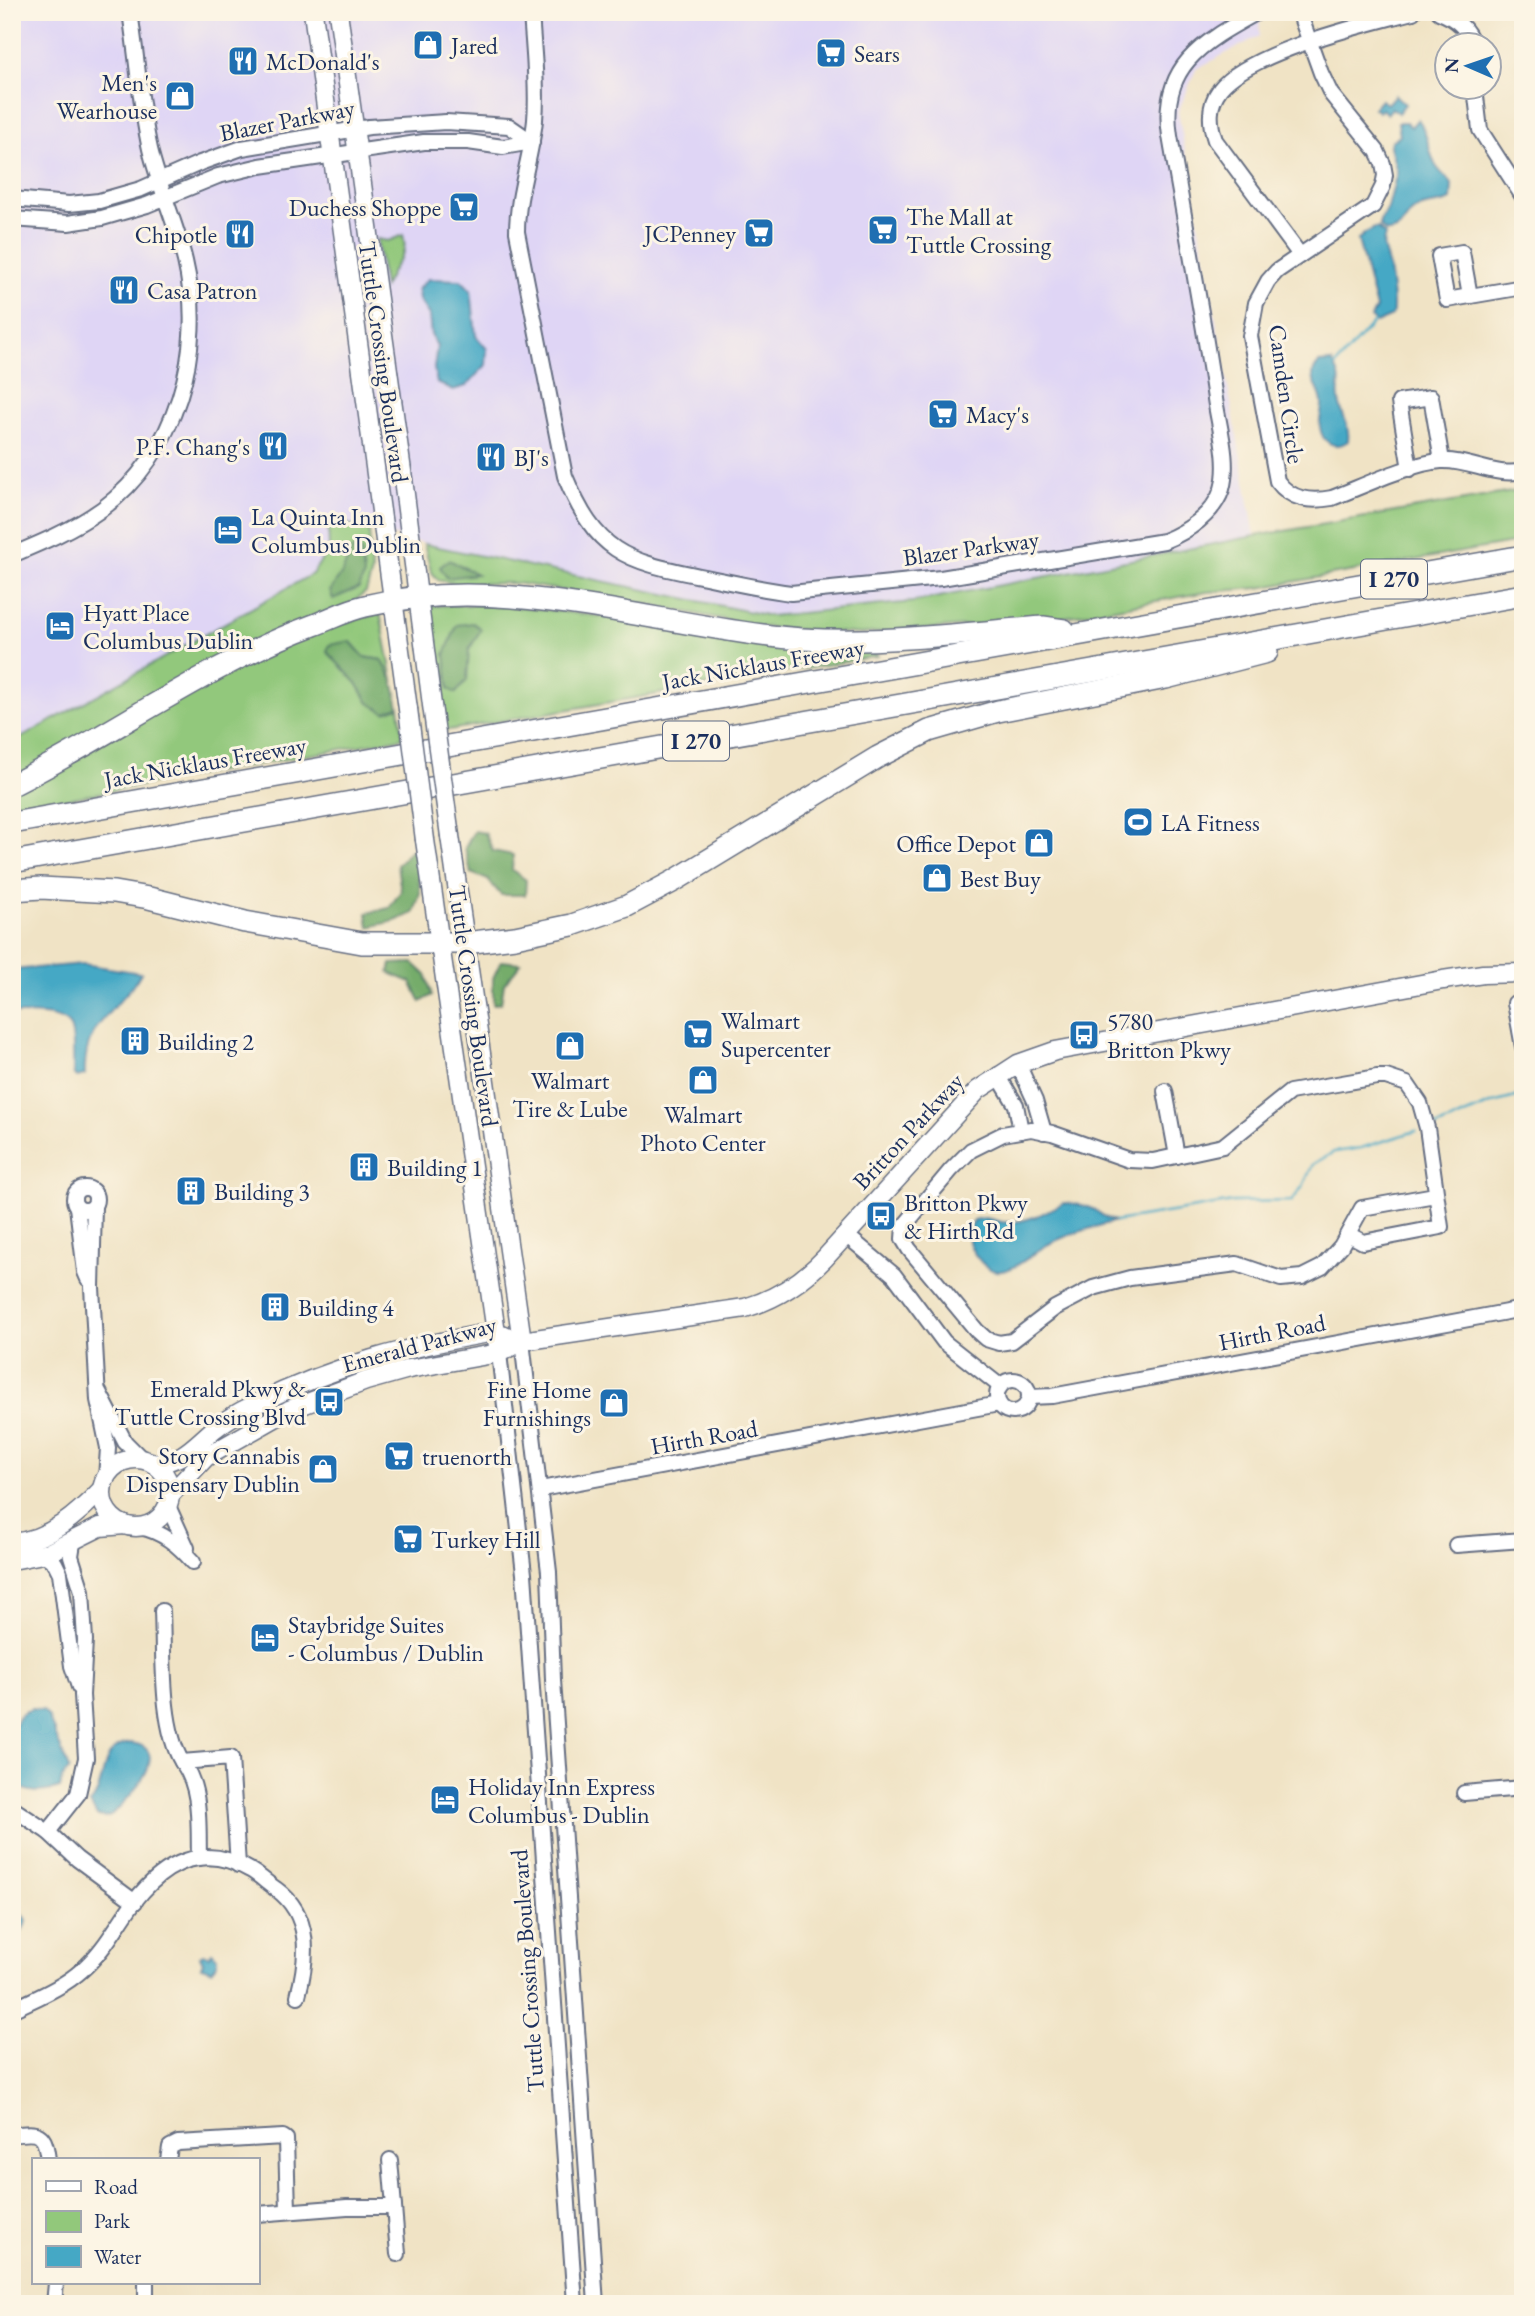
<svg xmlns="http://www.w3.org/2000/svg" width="1535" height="2316" viewBox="0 0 1535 2316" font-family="'EB Garamond',serif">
<rect width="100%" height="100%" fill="#fcf5e5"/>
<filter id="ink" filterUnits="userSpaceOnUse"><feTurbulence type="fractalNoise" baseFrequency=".0143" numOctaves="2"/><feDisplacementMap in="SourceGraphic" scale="14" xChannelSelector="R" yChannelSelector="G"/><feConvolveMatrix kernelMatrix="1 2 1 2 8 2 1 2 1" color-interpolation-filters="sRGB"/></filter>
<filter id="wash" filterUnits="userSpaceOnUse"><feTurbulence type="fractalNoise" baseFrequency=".00686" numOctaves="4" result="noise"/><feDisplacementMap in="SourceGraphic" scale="28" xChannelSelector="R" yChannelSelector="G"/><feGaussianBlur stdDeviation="1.57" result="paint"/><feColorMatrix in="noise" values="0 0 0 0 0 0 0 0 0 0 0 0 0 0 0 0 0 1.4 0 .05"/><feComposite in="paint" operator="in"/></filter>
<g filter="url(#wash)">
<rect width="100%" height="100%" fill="#f0e3c5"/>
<path fill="#dfd5f5" d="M12 12H1260L1259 36 1196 69 1178 112 1255 536 913 602 770 616 442 548 328 519 329 549 312 574 12 743Z"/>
<g fill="#92c87b" stroke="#567c6c" stroke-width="2">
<path d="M403 235C408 252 400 257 392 271 389 277 387 282 384 287L377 239 388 241Z"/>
<path d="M1523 490V541L1258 588 1207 592 1048 620 860 634 763 627 630 601 515 583 456 584 438 580 431 571 424 544 770 616 913 602 1255 536Z"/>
<path d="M328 519 369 530 372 572 366 592 353 602 12 779V743L312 574 329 549Z"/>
<path d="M498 604 871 648 878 656 443 731 426 606Z"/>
<path d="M380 613 393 680 382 660 364 657 350 641 327 652 357 683 369 703 399 707 403 738 12 809V790L221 675 323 628Z"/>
</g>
<g fill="#75ac6b" stroke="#486e64" stroke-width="2">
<path d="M352 549 361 550 364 575 359 588 333 599 330 591 342 573Z"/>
<path d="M449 560 477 574 447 578 440 567Z"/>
<path d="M473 623 481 629 469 650 467 680 456 693 449 689 445 654 457 625Z"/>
<path d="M350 641 364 657 382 660 393 680 399 707 385 712 369 703 357 683 327 652 329 645Z"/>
<path d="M474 831 485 833 493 851 513 855 512 870 526 880 525 895H501L488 880 471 873 465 848Z"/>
<path d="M411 850 418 853 420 893 414 913 395 921 369 927 367 913 389 908 401 891 397 865Z"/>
<path d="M501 961 521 963 504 984 501 1003 493 1004V978Z"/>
<path d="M413 963 426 975 432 995 421 1002 411 982 389 973 391 964Z"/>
</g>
<g fill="#45a8c5" stroke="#306c92" stroke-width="2">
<path d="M1395 95 1405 104 1398 113 1392 108 1387 114 1382 109 1379 112 1374 108 1381 100 1387 104Z"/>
<path d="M1418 119C1427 131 1428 148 1434 162 1438 172 1446 176 1452 184L1451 200C1439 206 1423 203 1412 212 1403 221 1401 233 1386 232L1380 226V221L1388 208 1397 172 1390 146 1391 141 1400 136 1398 122H1406L1411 127Z"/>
<path d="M1375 228H1378L1385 235C1381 247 1385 252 1388 264 1390 275 1395 306 1392 316L1376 323 1371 318 1376 308 1358 240 1365 233Z"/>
<path d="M428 279 461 280 471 290 476 336 487 349 486 365 466 386 453 390 437 383 434 368 437 346 431 335 429 315 419 300 418 289Z"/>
<path d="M1332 362C1346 383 1336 382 1339 401 1342 416 1350 426 1348 441 1335 450 1322 443 1320 427 1319 420 1322 412 1322 404 1322 388 1304 378 1319 363Z"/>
<path d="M83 964 141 973C119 1012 82 1022 85 1075L77 1077 74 1075C72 1061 75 1043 71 1029 65 1012 27 1014 12 1014V970Z"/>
<path d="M1063 1203C1074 1204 1087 1205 1096 1211 1104 1216 1107 1220 1116 1221 1092 1228 1067 1234 1045 1246 1032 1254 1012 1273 997 1271 983 1270 968 1248 968 1235 968 1230 972 1225 974 1220 989 1216 989 1220 1002 1222 1024 1224 1045 1213 1063 1203Z"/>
<path d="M32 1709 43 1711 48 1716 69 1769 62 1778 60 1788C41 1793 29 1795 12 1782 12 1759 3 1716 32 1709Z"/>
<path d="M131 1743C177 1749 126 1802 111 1815L106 1817 97 1816 90 1803C108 1787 96 1746 131 1743Z"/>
<path d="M12 1905 26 1919 25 1925 12 1949Z"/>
<path d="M212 1952 217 1957V1963L211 1970 201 1967 203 1963 200 1956 203 1954 209 1956Z"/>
</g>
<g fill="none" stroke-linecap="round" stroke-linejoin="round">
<g stroke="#45a8c5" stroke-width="2.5">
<path d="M1335 366 1374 322"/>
<path d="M1436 1127 1493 1103 1523 1095"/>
<path d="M1116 1221 1233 1202 1292 1201 1303 1186 1313 1164 1334 1152 1361 1148 1416 1131"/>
</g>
</g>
</g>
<g filter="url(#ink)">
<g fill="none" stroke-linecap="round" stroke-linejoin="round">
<g stroke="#666e82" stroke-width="18">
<g id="minor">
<path d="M531 12C533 48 538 85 535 120 531 159 517 194 517 232L565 476C596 552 624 561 700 576 730 582 760 589 791 593L941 578 1164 541C1187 532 1214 514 1222 489 1230 461 1219 427 1215 399 1202 311 1185 223 1170 136 1159 65 1204 42 1258 12"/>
<path d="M1299 12 1321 73 1331 94 1377 151 1383 164 1385 175 1383 186 1373 206 1277 271 1268 281 1256 303 1250 336 1277 481C1291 500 1310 502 1332 498 1361 487 1411 463 1441 461 1468 459 1496 478 1523 471"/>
<path d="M1439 12C1457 19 1467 28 1474 46"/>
<path d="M1475 88 1480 130 1523 197"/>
<path d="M12 199 69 204 99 201 141 189 200 163 242 148 369 127 446 122 509 126 532 142"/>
<path d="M12 219 68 223 102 218 147 205 218 176 260 166 424 142H468L503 147 532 142"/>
<path d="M1462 252 1470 296 1447 300 1439 256Z"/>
<path d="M1300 255 1215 140C1209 122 1208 105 1220 89 1249 52 1366 24 1413 12"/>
<path d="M1470 296 1523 287"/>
<path d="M1410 469 1399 402 1431 397 1442 461"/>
<path d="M12 555C43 542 74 529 102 509 177 453 206 350 185 261 176 223 159 187 150 149 140 105 137 57 130 12"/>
<path d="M1515 1003 1523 1047"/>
<path d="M1018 1064 1035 1101 1044 1132"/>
<path d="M998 1075 1016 1105 1021 1131"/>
<path d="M1165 1091 1177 1156"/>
<circle cx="85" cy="1199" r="11"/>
<path d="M94 1206 92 1287 98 1400 108 1448 106 1478"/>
<path d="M77 1207 85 1272 88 1279"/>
<path d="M1348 1234 1363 1242 1441 1227 1427 1128 1420 1103 1407 1084 1386 1077H1377L1290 1092 1223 1146 1153 1161 1129 1160 1052 1133 1031 1129 1003 1134 971 1150 951 1170 904 1226 903 1239 909 1249 977 1331 986 1339 999 1343 1012 1341 1055 1308 1093 1288 1130 1278 1237 1264 1281 1279 1302 1277 1322 1267 1341 1246 1362 1208 1435 1195"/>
<path d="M846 1235 894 1275 944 1342 1000 1386"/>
<path d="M522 1341 549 1572 553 1680 596 2304"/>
<path d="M499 1353 524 1574 575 2304"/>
<circle cx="1013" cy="1396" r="16"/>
<path d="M99 1392 125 1442 143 1460"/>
<path d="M1029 1397 1052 1396 1523 1309"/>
<path d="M541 1489 999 1404"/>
<path d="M168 1506 187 1548"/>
<path d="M140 1527C163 1532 178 1545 193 1562"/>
<path d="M1456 1545 1523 1540"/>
<path d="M44 1554 55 1563 60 1573 72 1666 79 1687"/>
<path d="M162 1611C164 1653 160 1726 182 1762L231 1758 238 1865"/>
<path d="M182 1762C202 1789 198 1824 199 1858"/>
<path d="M1464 1793 1523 1788"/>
<path d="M12 1808 48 1832 77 1859 135 1902"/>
<path d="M48 1832 78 1794 86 1758 82 1695 85 1640 82 1591 71 1556 73 1543"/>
<path d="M12 2010C36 1998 62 1988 82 1970 104 1951 117 1925 134 1902 164 1863 203 1842 250 1870 259 1875 267 1883 276 1889 312 1915 308 1958 298 1996"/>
<path d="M12 2135C39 2131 45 2132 48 2160"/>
<path d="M168 2160 170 2147 178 2143 283 2137 286 2139 288 2211"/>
<path d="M390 2160 398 2254"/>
<path d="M257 2214 347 2207H394"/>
<path d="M54 2304 56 2283"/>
<path d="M146 2304V2283"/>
</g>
</g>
<g stroke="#666e82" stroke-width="21">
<g id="major">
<path d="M313 12 408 709"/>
<path d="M338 12 402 471 432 705"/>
<path d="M450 836 522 1341"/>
<path d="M425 840 499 1353"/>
<circle cx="136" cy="1493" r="34"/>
<path d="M154 1464C184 1460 191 1449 213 1430 225 1420 239 1412 254 1405 333 1366 409 1346 495 1332L505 1335"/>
<path d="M170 1495 206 1457 289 1410 366 1381 409 1369 499 1353 522 1341 745 1308C777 1299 802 1282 825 1258L978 1090 1018 1064 1055 1051 1443 980 1483 974 1523 973"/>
<path d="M12 1543C50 1540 78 1514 102 1489"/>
<path d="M12 1560 48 1553 100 1527 125 1525"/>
</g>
</g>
<g stroke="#666e82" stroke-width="24">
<g id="highway">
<path d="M12 785C114 734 206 665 314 625 330 619 347 610 365 606 497 575 631 618 762 635 856 648 950 634 1043 627L1064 630"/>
<path d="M12 823 1523 556"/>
<path d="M12 862 1523 595"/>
<path d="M12 890 41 888 114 892 149 898 245 922 362 943H465L515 937 572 925 627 906 674 881 878 757 929 731 998 711 1166 678 1267 652"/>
</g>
</g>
<use href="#minor" stroke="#fff" stroke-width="14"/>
<use href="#major" stroke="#fff" stroke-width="18"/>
<use href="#highway" stroke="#fff" stroke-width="21"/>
<g stroke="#666e82" stroke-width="21" stroke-linecap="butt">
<g id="major-bridge">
<path d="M432 705 450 836"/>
<path d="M408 709 425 840"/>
</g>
</g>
<use href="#major-bridge" stroke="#fff" stroke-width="18"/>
</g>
</g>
<defs>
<g id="shop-square" transform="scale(1.575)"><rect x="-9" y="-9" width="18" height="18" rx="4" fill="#1f6fb2" stroke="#fcf5e5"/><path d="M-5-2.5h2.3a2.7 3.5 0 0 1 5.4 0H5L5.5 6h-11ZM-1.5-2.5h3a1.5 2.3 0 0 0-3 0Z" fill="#fff"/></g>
<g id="supermarket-square" transform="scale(1.575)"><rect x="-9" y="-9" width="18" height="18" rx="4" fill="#1f6fb2" stroke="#fcf5e5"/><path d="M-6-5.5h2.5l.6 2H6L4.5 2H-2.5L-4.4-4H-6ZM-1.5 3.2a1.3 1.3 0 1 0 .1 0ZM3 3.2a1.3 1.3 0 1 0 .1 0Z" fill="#fff"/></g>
<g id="restaurant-square" transform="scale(1.575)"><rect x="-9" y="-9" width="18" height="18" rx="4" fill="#1f6fb2" stroke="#fcf5e5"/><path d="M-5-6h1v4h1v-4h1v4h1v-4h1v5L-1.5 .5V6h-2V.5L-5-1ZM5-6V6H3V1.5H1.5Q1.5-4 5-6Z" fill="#fff"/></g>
<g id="hotel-square" transform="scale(1.575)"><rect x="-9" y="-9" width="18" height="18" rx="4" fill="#1f6fb2" stroke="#fcf5e5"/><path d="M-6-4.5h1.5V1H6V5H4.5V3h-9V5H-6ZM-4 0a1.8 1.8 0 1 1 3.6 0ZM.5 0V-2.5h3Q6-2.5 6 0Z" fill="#fff"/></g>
<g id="stadium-square" transform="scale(1.575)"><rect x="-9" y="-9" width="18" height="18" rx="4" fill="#1f6fb2" stroke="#fcf5e5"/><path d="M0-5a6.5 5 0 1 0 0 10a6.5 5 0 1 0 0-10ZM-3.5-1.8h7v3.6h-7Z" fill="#fff"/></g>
<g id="bus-square" transform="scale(1.575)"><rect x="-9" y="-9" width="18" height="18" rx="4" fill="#1f6fb2" stroke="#fcf5e5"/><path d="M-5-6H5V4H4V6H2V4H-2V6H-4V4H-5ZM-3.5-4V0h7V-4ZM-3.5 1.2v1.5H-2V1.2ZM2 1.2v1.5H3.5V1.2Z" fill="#fff"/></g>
<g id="building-square" transform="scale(1.575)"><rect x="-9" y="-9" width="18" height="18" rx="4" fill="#1f6fb2" stroke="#fcf5e5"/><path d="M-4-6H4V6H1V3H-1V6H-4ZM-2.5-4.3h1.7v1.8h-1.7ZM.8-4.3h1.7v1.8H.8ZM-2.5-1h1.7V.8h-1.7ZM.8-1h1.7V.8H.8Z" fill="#fff"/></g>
</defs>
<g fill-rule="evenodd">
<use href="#shop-square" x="428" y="45"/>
<use href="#supermarket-square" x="831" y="53"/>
<use href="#restaurant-square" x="243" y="61"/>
<use href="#shop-square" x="180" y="96"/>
<use href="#supermarket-square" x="464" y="207"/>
<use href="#supermarket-square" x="883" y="230"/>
<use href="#supermarket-square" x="759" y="233"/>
<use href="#restaurant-square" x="240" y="234"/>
<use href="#restaurant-square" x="124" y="290"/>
<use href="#supermarket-square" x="943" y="414"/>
<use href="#restaurant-square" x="273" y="446"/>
<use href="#restaurant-square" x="491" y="457"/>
<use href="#hotel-square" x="228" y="530"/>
<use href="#hotel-square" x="60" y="626"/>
<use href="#stadium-square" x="1138" y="822"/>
<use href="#shop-square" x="1039" y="843"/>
<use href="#shop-square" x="937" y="878"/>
<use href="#supermarket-square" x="698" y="1034"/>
<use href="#bus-square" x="1084" y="1035"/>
<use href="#building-square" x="135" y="1041"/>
<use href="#shop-square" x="570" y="1046"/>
<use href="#shop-square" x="703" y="1080"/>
<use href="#building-square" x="364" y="1167"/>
<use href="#building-square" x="191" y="1191"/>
<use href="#bus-square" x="881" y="1216"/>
<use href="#building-square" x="275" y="1307"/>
<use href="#bus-square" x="329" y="1402"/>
<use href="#shop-square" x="614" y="1403"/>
<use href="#supermarket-square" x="399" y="1456"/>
<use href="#shop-square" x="323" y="1469"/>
<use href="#supermarket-square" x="408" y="1539"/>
<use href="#hotel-square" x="265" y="1638"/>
<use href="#hotel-square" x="445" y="1800"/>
</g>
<g text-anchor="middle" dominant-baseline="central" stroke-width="6" stroke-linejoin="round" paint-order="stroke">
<g fill="#fcf5e5" stroke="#5e6a86" stroke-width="2">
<rect x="1361" y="559.5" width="66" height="39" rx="5"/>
<rect x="663" y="721.5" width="66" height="39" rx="5"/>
</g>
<g font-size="23" font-weight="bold" fill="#1b2f5e">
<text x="1394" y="579">I 270</text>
<text x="696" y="741">I 270</text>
</g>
<g font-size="24" fill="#1b2f5e" stroke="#fcf5e5" text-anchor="start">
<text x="451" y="45">Jared</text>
<text x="854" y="53">Sears</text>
<text x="266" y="61">McDonald's</text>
<text x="157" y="82" text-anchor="end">Men's<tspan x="157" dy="28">Wearhouse</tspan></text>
<text x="441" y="207" text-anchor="end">Duchess Shoppe</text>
<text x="906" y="216">The Mall at<tspan x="906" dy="28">Tuttle Crossing</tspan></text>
<text x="736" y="233" text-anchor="end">JCPenney</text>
<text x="217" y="234" text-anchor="end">Chipotle</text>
<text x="147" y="290">Casa Patron</text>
<text x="966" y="414">Macy's</text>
<text x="250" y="446" text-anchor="end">P.F. Chang's</text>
<text x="514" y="457">BJ's</text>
<text x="251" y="516">La Quinta Inn<tspan x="251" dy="28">Columbus Dublin</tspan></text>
<text x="83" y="612">Hyatt Place<tspan x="83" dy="28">Columbus Dublin</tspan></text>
<text x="1161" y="822">LA Fitness</text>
<text x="1016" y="843" text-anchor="end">Office Depot</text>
<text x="960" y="878">Best Buy</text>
<text x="721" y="1020">Walmart<tspan x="721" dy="28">Supercenter</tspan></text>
<text x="1107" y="1021">5780<tspan x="1107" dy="28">Britton Pkwy</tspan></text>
<text x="158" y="1041">Building 2</text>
<text x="570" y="1080" text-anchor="middle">Walmart<tspan x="570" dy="28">Tire &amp; Lube</tspan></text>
<text x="703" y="1114" text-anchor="middle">Walmart<tspan x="703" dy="28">Photo Center</tspan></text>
<text x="387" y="1167">Building 1</text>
<text x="214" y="1191">Building 3</text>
<text x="904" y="1202">Britton Pkwy<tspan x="904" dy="28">&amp; Hirth Rd</tspan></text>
<text x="298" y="1307">Building 4</text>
<text x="306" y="1388" text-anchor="end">Emerald Pkwy &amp;<tspan x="306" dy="28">Tuttle Crossing Blvd</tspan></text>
<text x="591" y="1389" text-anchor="end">Fine Home<tspan x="591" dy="28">Furnishings</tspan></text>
<text x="300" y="1455" text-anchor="end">Story Cannabis<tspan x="300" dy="28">Dispensary Dublin</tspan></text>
<text x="422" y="1456">truenorth</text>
<text x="431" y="1539">Turkey Hill</text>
<text x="288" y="1624">Staybridge Suites<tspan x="288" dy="28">- Columbus / Dublin</tspan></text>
<text x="468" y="1786">Holiday Inn Express<tspan x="468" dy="28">Columbus - Dublin</tspan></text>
</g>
<g font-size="24" fill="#1b2f5e" stroke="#fcf5e5">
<text transform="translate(287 120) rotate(-11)">Blazer Parkway</text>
<text transform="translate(384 362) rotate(82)">Tuttle Crossing Boulevard</text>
<text transform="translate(1287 394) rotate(82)">Camden Circle</text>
<text transform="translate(971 548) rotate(-8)">Blazer Parkway</text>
<text transform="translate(763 664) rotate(-10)">Jack Nicklaus Freeway</text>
<text transform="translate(205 762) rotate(-10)">Jack Nicklaus Freeway</text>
<text transform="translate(474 1006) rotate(82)">Tuttle Crossing Boulevard</text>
<text transform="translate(908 1131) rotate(-47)">Britton Parkway</text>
<text transform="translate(1272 1332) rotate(-11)">Hirth Road</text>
<text transform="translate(419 1344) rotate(-15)">Emerald Parkway</text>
<text transform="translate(704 1437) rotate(-10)">Hirth Road</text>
<text transform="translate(527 1971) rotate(-94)">Tuttle Crossing Boulevard</text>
</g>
</g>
<rect width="1535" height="2316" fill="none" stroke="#fcf5e5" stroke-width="42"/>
<rect x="32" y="2158" width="228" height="126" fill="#fcf5e5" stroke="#a2a6af" stroke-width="2"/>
<rect x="46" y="2181" width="35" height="10" fill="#ffffff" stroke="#a2a6af" stroke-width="2"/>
<text x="94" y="2194" font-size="21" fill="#1b2f5e">Road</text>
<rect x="46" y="2211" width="35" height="21" fill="#92c87b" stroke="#a2a6af" stroke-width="2"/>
<text x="94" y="2228" font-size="21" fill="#1b2f5e">Park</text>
<rect x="46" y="2246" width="35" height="21" fill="#45a8c5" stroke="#a2a6af" stroke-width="2"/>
<text x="94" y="2264" font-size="21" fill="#1b2f5e">Water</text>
<g transform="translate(1468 66) rotate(272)"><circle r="33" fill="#fcf5e5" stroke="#a2a6af" stroke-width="2"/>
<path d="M0-5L12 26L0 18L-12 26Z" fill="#1f6fb2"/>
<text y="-10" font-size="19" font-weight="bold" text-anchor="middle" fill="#1b2f5e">N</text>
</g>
</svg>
